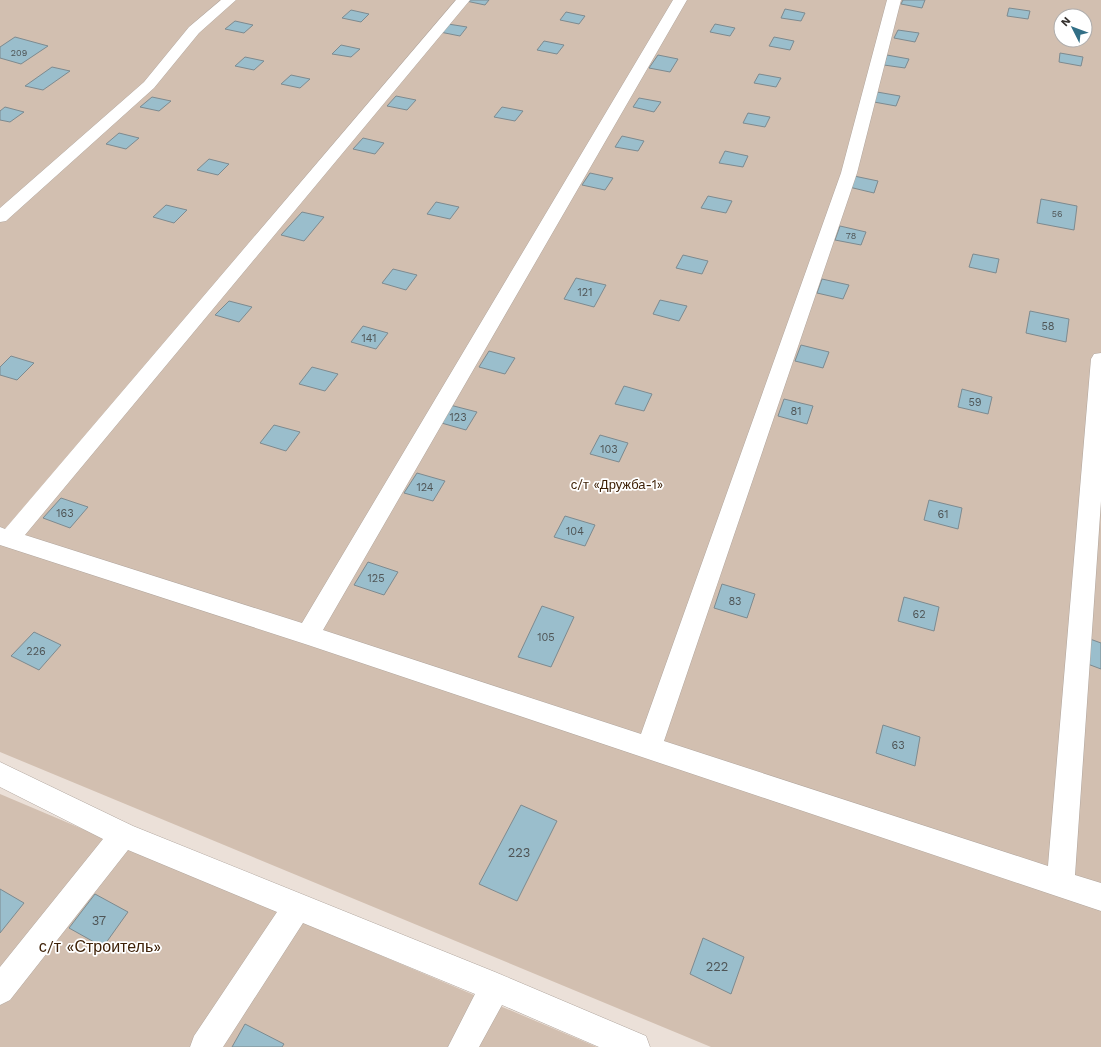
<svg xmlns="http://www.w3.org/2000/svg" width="1101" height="1047" viewBox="0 0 1101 1047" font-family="'Work Sans',sans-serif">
<rect width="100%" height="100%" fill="#ebe0d8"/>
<g fill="#d2bfb0" fill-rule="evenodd">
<path d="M0 0H1101V1047H711L0 752ZM1061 16H1085V40H1061Z"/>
<path d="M0 794 597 1047H0Z"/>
</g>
<g fill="#9abecc" stroke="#7d8a8f">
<path d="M468 0H489L485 5 466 1Z"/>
<path d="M903 0H925L922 8 901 4Z"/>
<path d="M1009 8 1030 11 1028 19 1007 16Z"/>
<path d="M785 9 805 13 801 21 781 18Z"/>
<path d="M351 10 369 14 361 22 342 18Z"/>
<path d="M566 12 585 16 579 24 560 20Z"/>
<path d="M235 21 253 25 244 33 225 29Z"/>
<path d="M448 24 467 27 460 36 440 32Z"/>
<path d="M715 24 735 28 730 36 710 32Z"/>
<path d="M898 30 919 33 915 42 894 38Z"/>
<path d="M15 37 48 46 21 64 0 58V47Z"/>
<path d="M774 37 794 41 790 50 769 46Z"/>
<path d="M544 41 564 45 557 54 537 50Z"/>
<path d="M341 45 360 49 351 57 332 54Z"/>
<path d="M1060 53 1083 57 1081 66 1059 62Z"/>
<path d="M658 55 678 59 670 72 649 68Z"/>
<path d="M887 55 909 59 905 68 884 65Z"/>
<path d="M245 57 264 61 254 70 235 66Z"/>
<path d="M52 67 70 71 43 90 25 86Z"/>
<path d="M759 74 781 78 776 87 754 83Z"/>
<path d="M291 75 310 79 300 88 281 84Z"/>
<path d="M877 92 900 96 896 106 874 102Z"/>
<path d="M396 96 416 100 407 110 387 106Z"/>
<path d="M152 97 171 101 159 111 140 107Z"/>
<path d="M639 98 661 102 654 112 633 107Z"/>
<path d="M5 107 24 112 10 122 0 120V111Z"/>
<path d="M502 107 523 111 515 121 494 117Z"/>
<path d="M748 113 770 117 765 127 743 123Z"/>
<path d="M119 133 139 138 126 149 106 144Z"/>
<path d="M622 136 644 141 638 151 615 147Z"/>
<path d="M363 138 384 143 375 154 353 149Z"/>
<path d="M725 151 748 156 743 167 719 163Z"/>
<path d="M209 159 229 164 218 175 197 170Z"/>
<path d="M590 173 613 178 605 190 582 185Z"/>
<path d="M854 176 878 181 874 193 849 187Z"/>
<path d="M708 196 732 201 726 213 701 208Z"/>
<path d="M1041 199 1077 206 1074 230 1037 223Z"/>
<path d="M436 202 459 207 450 219 427 214Z"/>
<path d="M166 205 187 210 174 223 153 217Z"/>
<path d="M302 212 324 217 304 241 281 235Z"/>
<path d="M840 226 866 232 861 245 835 240Z"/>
<path d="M973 254 999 259 996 273 969 267Z"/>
<path d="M683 255 708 261 702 274 676 268Z"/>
<path d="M393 269 417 275 406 290 382 283Z"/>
<path d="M576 278 606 285 594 307 564 299Z"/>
<path d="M822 279 849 285 843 299 817 293Z"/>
<path d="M660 300 687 306 679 321 653 314Z"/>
<path d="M229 301 252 307 239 322 215 315Z"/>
<path d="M1030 311 1069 319 1066 342 1026 333Z"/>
<path d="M363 326 388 333 376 349 351 342Z"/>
<path d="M801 345 829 352 823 368 795 361Z"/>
<path d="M489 351 515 358 505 374 479 367Z"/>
<path d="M11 356 34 363 17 380 0 375V367Z"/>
<path d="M312 367 338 374 325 391 299 384Z"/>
<path d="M624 386 652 394 644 411 615 404Z"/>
<path d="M962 389 992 397 988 414 958 407Z"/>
<path d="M784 399 813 406 807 424 778 416Z"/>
<path d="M450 405 477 412 466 430 438 422Z"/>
<path d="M274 425 300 432 286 451 260 443Z"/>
<path d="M600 435 628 443 619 462 590 454Z"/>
<path d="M417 473 445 481 433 501 404 493Z"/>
<path d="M61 498 88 507 70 528 43 518Z"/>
<path d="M929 500 962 508 958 529 924 520Z"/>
<path d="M565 516 595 525 585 546 554 537Z"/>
<path d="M368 562 398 572 384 595 354 585Z"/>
<path d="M722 584 755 594 747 618 714 608Z"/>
<path d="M904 597 939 607 934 631 898 621Z"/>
<path d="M542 606 574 617 551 667 518 657Z"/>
<path d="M34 632 61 645 39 670 11 656Z"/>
<path d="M1090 639 1101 643V669L1085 663Z"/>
<path d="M883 725 920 737 915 766 876 753Z"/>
<path d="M521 805 557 821 517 901 479 884Z"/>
<path d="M0 889 24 903 0 933Z"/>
<path d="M95 894 128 912 103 947 69 928Z"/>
<path d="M703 938 744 957 731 994 690 974Z"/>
<path d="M245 1024 284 1044 282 1047H232Z"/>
</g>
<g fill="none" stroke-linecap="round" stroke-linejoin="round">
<g stroke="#b1a69e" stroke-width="1">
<g id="minor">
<path d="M221 0H236L199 33 154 88 6 221 0 222V208L144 82 189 27Z"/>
<path d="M456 0H470L25 535 302 623 673 0H687L323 630 641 734 841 173 887 0H901L857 173 664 741 1048 866 1091 359 1094 354 1101 353V501L1075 875 1101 883V911L308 645 0 545V527L5 529Z"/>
<path d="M0 762 133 826 495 972 646 1036 650 1047H599L502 1005 479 1047H448L475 994 303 923 223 1047H190L194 1036 277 912 128 850 10 1000 0 1005V967L103 839 0 787Z"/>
</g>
</g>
<use href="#minor" fill="#fff" fill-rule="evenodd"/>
</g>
<g text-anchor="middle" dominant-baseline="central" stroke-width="3.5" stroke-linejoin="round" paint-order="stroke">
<g font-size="9" fill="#4f5556">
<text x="19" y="53">209</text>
<text x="1057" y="214">56</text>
<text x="851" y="236">78</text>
</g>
<g font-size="11" fill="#4f5556">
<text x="585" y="292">121</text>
<text x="1048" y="326">58</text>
<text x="369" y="338">141</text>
<text x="975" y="402">59</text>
<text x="796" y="411">81</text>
<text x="458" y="417">123</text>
<text x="609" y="449">103</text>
<text x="425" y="487">124</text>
<text x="65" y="513">163</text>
<text x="943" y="514">61</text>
<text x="575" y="531">104</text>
<text x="376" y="578">125</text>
<text x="735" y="601">83</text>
<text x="919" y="614">62</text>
<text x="546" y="637">105</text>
<text x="36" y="651">226</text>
<text x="898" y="745">63</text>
</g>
<g font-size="13" fill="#3e2107" stroke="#fff">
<text x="617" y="484">с/т «Дружба-1»</text>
</g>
<g font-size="13" fill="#4f5556">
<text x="519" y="852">223</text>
<text x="99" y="920">37</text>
<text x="717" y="966">222</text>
</g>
<g font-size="16" fill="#3e2107" stroke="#fff">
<text x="100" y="946">с/т «Строитель»</text>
</g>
</g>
<g transform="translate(1073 28) rotate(312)"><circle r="19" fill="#ffffff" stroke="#afadac"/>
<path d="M0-3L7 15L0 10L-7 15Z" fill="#326f86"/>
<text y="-6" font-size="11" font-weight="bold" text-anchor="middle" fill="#36322f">N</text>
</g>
</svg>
